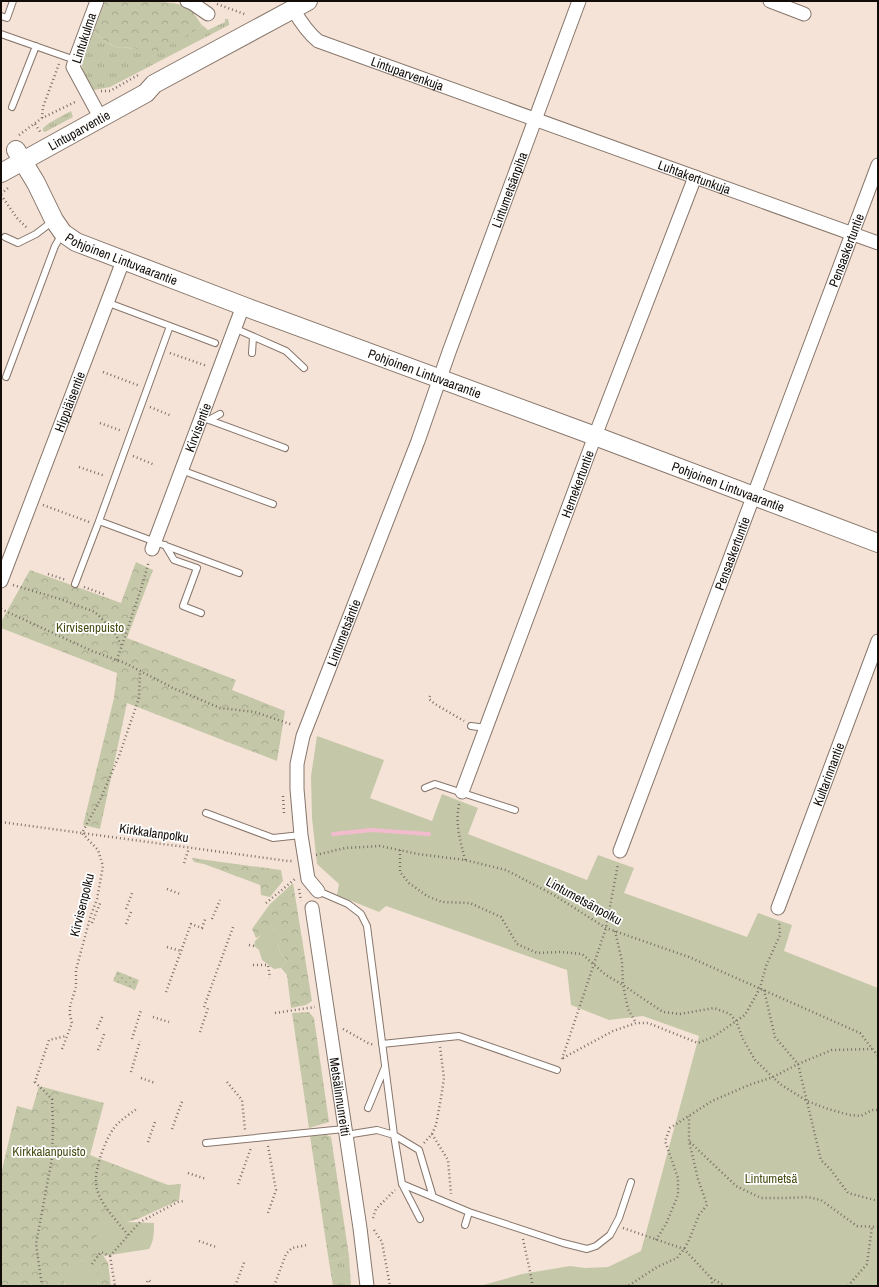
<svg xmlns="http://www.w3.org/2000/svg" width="879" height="1287" font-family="'Archivo Narrow',sans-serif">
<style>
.grass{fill:url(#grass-tufts)}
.forest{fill:url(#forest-crowns)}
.park{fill:#c4c8a8}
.garden{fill:url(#garden-dots)}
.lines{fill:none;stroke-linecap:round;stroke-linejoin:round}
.stream{stroke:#f3bbce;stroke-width:4}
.lane-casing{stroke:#87766b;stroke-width:8}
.street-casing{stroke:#87766b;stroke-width:15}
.secondary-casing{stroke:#87766b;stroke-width:20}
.path{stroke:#7b6f67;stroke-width:2.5;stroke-dasharray:1 3;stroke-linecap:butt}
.lane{stroke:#fff;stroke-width:6}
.street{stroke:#fff;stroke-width:13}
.secondary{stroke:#fff;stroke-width:18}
.labels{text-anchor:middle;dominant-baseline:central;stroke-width:3.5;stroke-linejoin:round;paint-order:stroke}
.street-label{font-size:13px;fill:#130d09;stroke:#fff}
.park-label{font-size:13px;fill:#494d13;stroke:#fff}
</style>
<defs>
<pattern id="grass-tufts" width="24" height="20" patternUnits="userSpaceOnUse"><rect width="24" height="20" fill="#c4c8a8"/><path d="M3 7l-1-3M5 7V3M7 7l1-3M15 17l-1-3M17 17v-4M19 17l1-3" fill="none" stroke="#a8ab8f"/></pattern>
<pattern id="forest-crowns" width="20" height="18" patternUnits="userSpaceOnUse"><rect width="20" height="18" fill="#c4c8a8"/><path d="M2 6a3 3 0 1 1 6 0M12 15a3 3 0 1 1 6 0" fill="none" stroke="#a8ab8f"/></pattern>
<pattern id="garden-dots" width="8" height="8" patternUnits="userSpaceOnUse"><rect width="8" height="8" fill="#c4c8a8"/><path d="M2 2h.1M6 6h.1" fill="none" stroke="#a8ab8f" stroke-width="1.8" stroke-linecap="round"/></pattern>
</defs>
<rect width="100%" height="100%" fill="#f6e3d7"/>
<path class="grass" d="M225,19H228L229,23V25L110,87L94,90C90,84 85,77 83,71C79,58 89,43 94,31C101,38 108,45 117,47C126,49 134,47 143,50L198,29L202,25L208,30L225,22Z
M71,111L73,117L45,132L43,131V128L49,123Z
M349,1256L351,1286H333L329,1262Z"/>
<path class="forest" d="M105,1C126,1 169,0 186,6C193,10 197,19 202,25L198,29L148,57C137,44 131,50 117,47C107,44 101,38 94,31Z
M136,562L153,570L127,638L236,680L232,690L285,711L277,761L127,703L100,829L83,825L114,698L117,673L1,628V622L30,570L121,603Z
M192,858L281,870L283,881L270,897L261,895L260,885L204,864L194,862Z
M293,883L312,1001L306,1005L291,1008L287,975L281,968L287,961L280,952L278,945L282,941L275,928L256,938L252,929L270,904Z
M309,1012L314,1018L329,1122L309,1128L292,1013Z
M39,1086L104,1103L90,1155L168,1185L181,1184L179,1200L138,1219L127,1222L123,1212L101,1252L108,1263L111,1286H97C100,1272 94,1262 79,1260L64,1283L65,1286H1V1174L17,1106L32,1110Z
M327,1135L331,1137L349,1256L329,1262L310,1136Z"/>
<path class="park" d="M317,736L384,760L370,798L432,821L442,794L478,808L468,834L587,880L598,855L634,868L624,893L747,937L758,913L792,925L784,951L878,988V1286H480L522,1274L570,1266L585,1268L608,1267L641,1251L699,1036L643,1016L609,1020L571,1005L567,970L386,906L379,912L337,895L339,884L317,864L312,818L311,776Z
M275,928L283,933L282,941L278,945L280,952L287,961L281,968L274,969L262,960L259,950L254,946L255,941L262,934Z
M123,1212L127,1222L154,1223C154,1233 154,1241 149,1249L104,1256L98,1246L96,1240L97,1234L110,1217Z
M79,1260C95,1262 101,1271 97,1286H65C61,1273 67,1264 79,1260Z"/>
<path class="garden" d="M117,971L139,980L135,990L113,981Z"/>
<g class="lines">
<path class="stream" d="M333,834L372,830L429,834"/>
<defs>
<path id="lane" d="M1,16L7,18L13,1
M1,34L75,60
M12,107L36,46
M5,237L18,243L36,234L53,221
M106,302L215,343
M170,326L99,521L239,573
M234,328L286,351L304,368
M252,353L253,337
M6,377L55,246L62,234
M201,417L285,448
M209,420L220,414
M181,470L273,504
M165,545L174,560L197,568L183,606L201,613
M75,584L99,521
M471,726L486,728
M425,788L435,784L515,810
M206,813L273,838L301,835
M318,891L348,904L361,914L367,926L394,1135L419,1150L433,1197
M382,1044L459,1036L557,1070
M368,1108L385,1067
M346,1135L377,1130L394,1135L402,1184L420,1219
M206,1143L344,1129
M402,1184L469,1212L563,1243L587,1249L596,1246L610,1235L619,1218L631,1182
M465,1225L469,1212"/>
<g id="street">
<path d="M97,1L75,60L73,67L100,117"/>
<path d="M187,1L192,3L208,14"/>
<path d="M770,1L804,14"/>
<path id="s1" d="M293,9C300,21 307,32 318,41L878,243"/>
<path id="s2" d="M152,549L243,306"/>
<path id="s3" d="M1,581L123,261"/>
<path id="s4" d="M462,792L595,436L695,177"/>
<path id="s5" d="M620,851L878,165"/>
<path id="s6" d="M318,891L308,879L301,835L297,789V764L303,736L418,441L449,352L579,1"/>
<path id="s7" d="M312,908L360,1228L367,1286"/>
<path id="s8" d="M778,908L878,641"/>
</g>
<g id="secondary">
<path id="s9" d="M16,150L36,183L54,220L63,233L76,242L243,306L595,436L878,543"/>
<path id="s10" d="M1,173L146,93L154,84L308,1"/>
</g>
</defs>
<use href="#lane" class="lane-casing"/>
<use href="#street" class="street-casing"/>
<use href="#secondary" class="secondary-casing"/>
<path class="path" d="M217,4L247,15
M101,91H110L140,74
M42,118L43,107L59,64
M35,124L41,133
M19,135L42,118L77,101
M1,194L8,188
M1,195L17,218L27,228
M170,353L207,366
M103,372L140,386
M150,407L172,416
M100,423L122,431
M133,456L155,465
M79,467L105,476
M43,505L89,522
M48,574L66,580
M13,585L60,599L95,612L114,631L121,645
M84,587L106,595
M1,609L92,651L125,663L173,688L220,708L255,712L293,725
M117,660L141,589L149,561
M430,696L429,699L435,704L464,721
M283,796L284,813
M459,804C455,825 460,839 465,860
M1,822L288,861H292
M400,850V872L409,883L427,896L442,902L470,903L501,917L517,944L537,953L561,952L582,954L606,975L623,985L663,1012L680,1014L714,1008L730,1014L736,1021L743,1039L755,1060L780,1084L807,1101L828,1109L850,1115L861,1116L872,1110H878
M316,855L345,848L380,846L418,854L465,860L506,870L554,895L606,928L689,957L860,1033L878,1056
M184,863L189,848
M167,889L180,894
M299,889L301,901
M266,903L295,879
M126,909L132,893
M212,919L220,900
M92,923L101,901
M126,924L131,912
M615,931L622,961L623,985L628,1009L636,1023
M249,945L254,946
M167,947L181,951
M253,965H268L270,978
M764,990L775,1037L798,1064L821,1160L831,1170L848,1193L878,1201
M166,992L191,924L202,928L206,917
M204,1007L233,927
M275,1013L315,1007
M153,1017L169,1022
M97,1029L103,1015
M343,1029L368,1043L374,1045
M200,1032L208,1008
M132,1039L141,1010
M62,1049L72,1023L70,1015V1006L76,987V970L90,918L97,899L103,866L98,850L82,833L100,800L119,756L139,698L140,671
M98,1050L105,1032
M563,1058L613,1031L636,1023H648L698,1043L713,1037L745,1015L760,988L766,966L780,935L779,921
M562,1059L606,928L618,864
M131,1072L140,1041
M141,1078L155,1083
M227,1082L242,1100L245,1130
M172,1129L183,1099
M432,1134L448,1160L451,1194
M148,1142L155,1122
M690,1142L736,1186L761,1198H788L807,1197L821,1200L857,1226L878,1227
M424,1143L432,1134L436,1125L441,1098L444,1078L440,1047
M268,1146L276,1190L268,1213
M188,1173L206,1179
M238,1184L251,1148
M373,1218L376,1209L395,1190
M623,1228L684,1249L711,1278L725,1286
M374,1230L382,1242L390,1286
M128,1235C118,1222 101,1205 97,1189C92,1174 105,1140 114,1128C120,1120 130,1114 138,1108
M523,1239L532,1281V1286
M656,1240L666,1224L678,1195V1178L665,1141L670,1128L712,1101L749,1085L773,1077L798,1064L832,1050L872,1049
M199,1241L216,1247
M110,1256L140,1222L178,1202L184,1201
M110,1256L115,1286
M92,1264L101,1252L110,1256
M711,1278L713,1286
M42,1286L36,1244L52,1158L53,1126L52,1099L35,1082L49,1040L66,1036
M146,1286L148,1280L152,1282
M235,1286L245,1260
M274,1286L286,1254L292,1248L307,1245
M609,1286H628L657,1267L677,1258L684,1249L689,1240L699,1215L707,1205L698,1179L689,1141V1116
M848,1286L867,1264L872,1227"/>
<use href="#lane" class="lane"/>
<use href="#street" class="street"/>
<use href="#secondary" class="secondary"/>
</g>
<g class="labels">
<g class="street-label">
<text transform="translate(84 38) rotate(-72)">Lintukulma</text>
<text stroke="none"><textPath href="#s1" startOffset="136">Lintuparvenkuja</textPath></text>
<text stroke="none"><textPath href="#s10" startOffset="89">Lintuparventie</textPath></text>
<text stroke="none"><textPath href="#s1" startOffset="441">Luhtakertunkuja</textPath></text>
<text stroke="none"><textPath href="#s6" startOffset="744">Lintumetsänpiha</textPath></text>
<text stroke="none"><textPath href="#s5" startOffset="642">Pensaskertuntie</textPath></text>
<text stroke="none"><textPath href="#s9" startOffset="160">Pohjoinen Lintuvaarantie</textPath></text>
<text stroke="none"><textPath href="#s9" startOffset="484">Pohjoinen Lintuvaarantie</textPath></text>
<text stroke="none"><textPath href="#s3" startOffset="192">Hippiäisentie</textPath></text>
<text stroke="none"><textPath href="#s2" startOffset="130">Kirvisentie</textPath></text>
<text stroke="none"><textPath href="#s4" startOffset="329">Hernekertuntie</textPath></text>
<text stroke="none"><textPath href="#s9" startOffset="808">Pohjoinen Lintuvaarantie</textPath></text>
<text stroke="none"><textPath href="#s5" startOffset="318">Pensaskertuntie</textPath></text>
<text stroke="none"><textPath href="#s6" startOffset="271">Lintumetsäntie</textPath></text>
<text stroke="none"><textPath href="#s8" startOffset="143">Kultarinnantie</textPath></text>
<text transform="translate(154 833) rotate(8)">Kirkkalanpolku</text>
<text transform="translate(584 901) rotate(29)">Lintumetsänpolku</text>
<text transform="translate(82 905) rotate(-76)">Kirvisenpolku</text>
<text stroke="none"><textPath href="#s7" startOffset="191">Metsälinnunreitti</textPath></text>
</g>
<g class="park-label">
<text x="90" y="627">Kirvisenpuisto</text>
<text x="49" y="1151">Kirkkalanpuisto</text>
<text x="771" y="1178">Lintumetsä</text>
</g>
</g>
<rect width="879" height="1287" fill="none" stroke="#130d09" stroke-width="4"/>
</svg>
